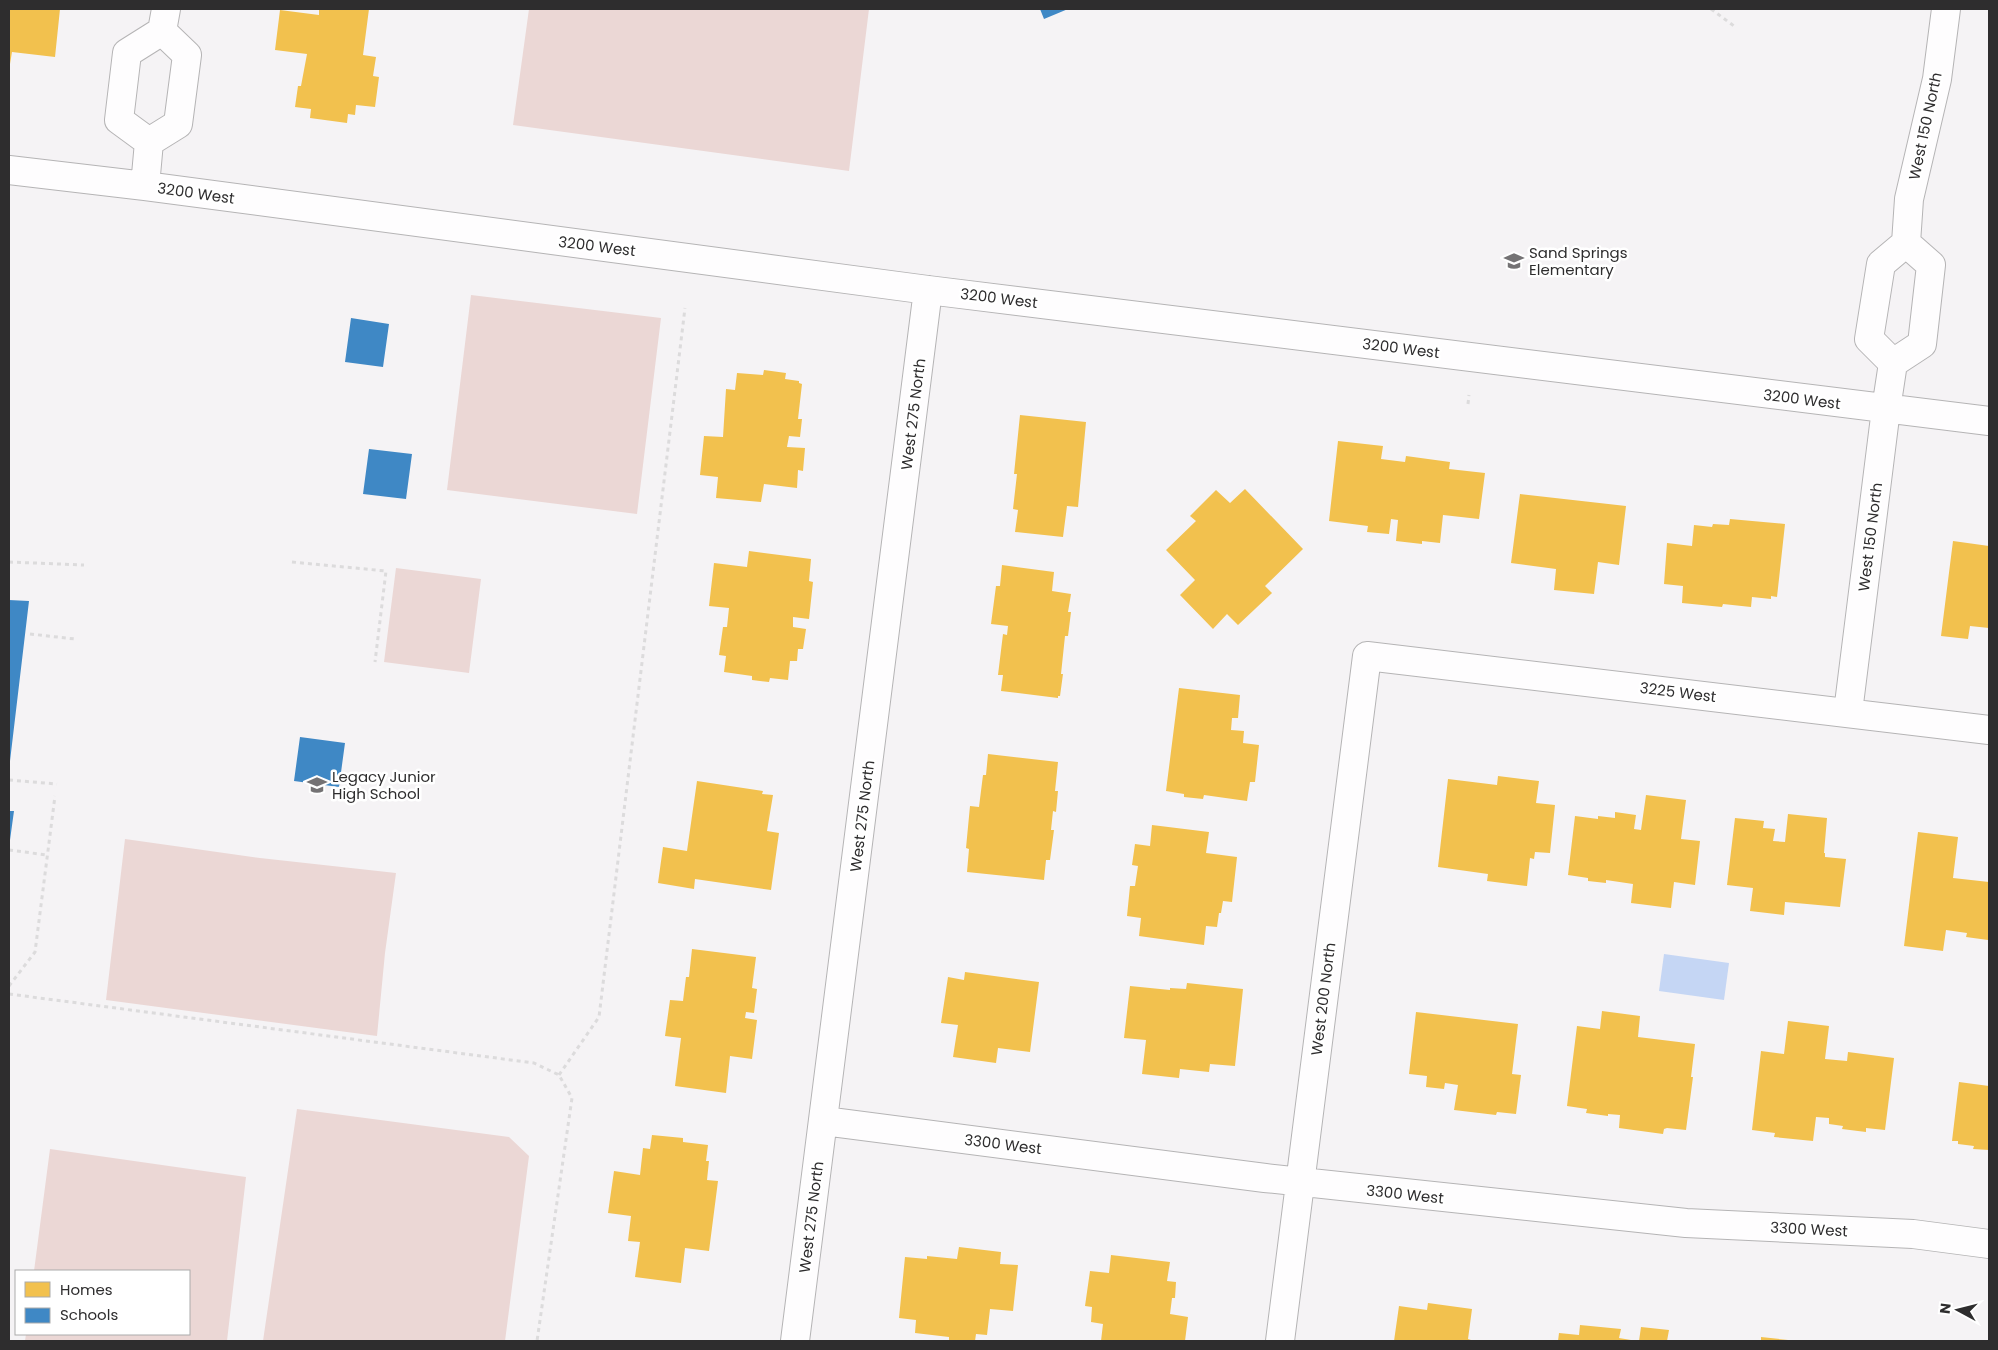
<svg xmlns="http://www.w3.org/2000/svg" width="1998" height="1350" font-family="Poppins,sans-serif">
<style>
.green{fill:#ebd7d5}
.water{fill:#c5d6f4}
.homes{fill:#f2c14e}
.schools{fill:#3f88c5}
.lines{fill:none;stroke-linecap:round;stroke-linejoin:round}
.minor-casing{stroke:#b5b4b5;stroke-width:30}
.path{stroke:#dcdbdc;stroke-width:3;stroke-dasharray:4 4;stroke-linecap:butt}
.minor{stroke:#fefdfe;stroke-width:28}
.labels{text-anchor:middle;dominant-baseline:central;stroke-width:5;stroke-linejoin:round;paint-order:stroke}
.street-label{font-size:15px;fill:#2e2d2e;stroke:#fff}
.poi-label{font-size:15px;fill:#2e2d2e;stroke:#fff;text-anchor:start}
</style>
<rect width="100%" height="100%" fill="#f5f3f5"/>
<path class="green" d="M529,9H869L849,171L513,125Z
M471,295L661,318L637,514L447,490Z
M396,568L481,579L469,673L384,662Z
M125,839L260,858L396,873L385,953L377,1036L106,1000Z
M297,1109L509,1137L529,1156L505,1341H263Z
M50,1149L246,1177L227,1341H25L26,1334H189V1271H34Z"/>
<path class="water" d="M1664,954L1729,963L1724,1000L1659,991Z"/>
<path class="homes" d="M9,9H60L55,57L12,52L9,70Z
M319,9H369L363,55L376,57L373,76L379,77L375,107L356,105L355,115L348,114L347,123L310,118L311,109L295,107L298,86H301L307,54L275,50L280,10L319,15Z
M764,370L786,373L785,379L799,381V383L802,384L798,419H802L800,437L789,436L787,447L805,448L803,471L798,470L797,488L764,484L761,502L716,498L718,477L700,475L704,436L723,437L726,389L735,390L737,373L763,375Z
M1020,415L1086,422L1078,507L1067,506L1063,537L1015,532L1018,510L1013,509L1017,474H1014Z
M1338,441L1383,446L1381,459L1405,462L1406,456L1450,462L1449,469L1485,473L1479,519L1443,515L1440,543L1422,541V544L1396,541L1398,520L1391,519L1389,534L1367,532L1368,526L1329,521Z
M1245,489L1303,549L1265,586L1272,593L1238,625L1227,614L1213,629L1180,595L1195,580L1166,550L1196,521L1190,516L1216,490L1230,503Z
M1520,494L1626,506L1619,565L1598,562L1594,594L1554,590L1556,569L1511,563Z
M1730,519L1785,524L1777,597L1771,596V599L1752,597L1751,607L1723,604L1722,607L1682,603L1683,586L1664,584L1667,543L1692,546L1694,525L1712,527L1713,524L1729,525Z
M1953,541L1989,546V628L1970,626L1968,639L1941,636Z
M749,551L811,559L809,581L813,582L809,619L793,617V627L806,629L803,649H798L797,661H790L788,680L770,678L769,682L752,680V676L724,672L726,656L719,655L723,627H727L729,608L709,606L714,563L747,567Z
M1002,565L1054,572L1052,591L1071,594L1068,612H1071L1068,636H1065L1061,674H1063L1060,696H1058V698L1001,691L1003,675H998L1003,634L1007,635L1008,626L991,624L996,586H1000Z
M1179,688L1240,695L1238,718H1232L1231,730L1244,731L1243,743L1259,745L1255,782H1250L1247,801L1204,795L1203,799L1184,797V794L1166,791Z
M988,754L1058,762L1055,791H1058L1056,812L1053,811L1051,830H1054L1050,860H1046L1044,880L967,872L969,849L966,848L970,806L979,807L983,775H986Z
M1498,776L1539,781L1536,803L1555,805L1550,853L1535,852L1534,859L1530,858L1527,886L1487,881L1488,874L1438,867L1448,779L1497,785Z
M697,781L763,791L762,794L773,795L767,831L779,833L771,890L695,879L694,889L658,883L663,847L687,851Z
M1646,795L1686,800L1681,839L1700,841L1695,885L1674,882L1671,908L1631,903L1633,884L1606,880V883L1588,881V878L1568,875L1575,816L1598,819V816L1615,818V812L1636,815L1634,829L1641,830Z
M1788,814L1827,818L1824,853H1825V857L1846,859L1840,907L1785,902L1784,915L1750,911L1753,888L1727,885L1735,818L1764,821L1763,828L1775,829L1773,841L1785,842Z
M1152,825L1209,832L1206,853L1237,857L1232,902L1223,901L1221,913H1219L1217,927L1206,926L1204,945L1139,936L1141,918L1127,916L1130,886H1135L1138,866L1132,865L1135,844L1150,846Z
M1918,832L1958,837L1953,878L1989,882L1988,940L1966,937L1967,933L1946,930L1943,951L1904,946Z
M692,949L756,957L752,988L757,989L754,1013L746,1012L745,1018L757,1020L752,1059L730,1056L726,1093L675,1086L681,1038L665,1036L670,1000L683,1001L686,977H689Z
M965,972L1039,982L1030,1052L998,1048L996,1063L953,1057L958,1025L941,1023L948,977L964,980Z
M1187,983L1243,989L1235,1066L1210,1064L1209,1072L1180,1069L1179,1078L1142,1074L1146,1040L1124,1038L1130,986L1170,990V988L1186,989Z
M1602,1011L1640,1016L1638,1037L1695,1044L1691,1077H1693L1686,1130L1667,1128L1664,1129L1663,1134L1619,1128L1620,1115L1608,1114V1116L1586,1113L1587,1109L1567,1106L1577,1026L1600,1029Z
M1416,1012L1518,1024L1512,1074L1521,1075L1516,1114L1497,1112L1496,1115L1454,1110L1458,1085L1445,1083L1444,1089L1426,1087L1427,1076L1409,1074Z
M1788,1021L1829,1026L1825,1059L1847,1061L1848,1052L1894,1058L1885,1130L1866,1128V1132L1842,1129L1843,1126L1829,1124V1118L1816,1117L1813,1141L1774,1137L1775,1133L1752,1130L1761,1051L1784,1054Z
M1959,1082L1989,1086V1150L1973,1149L1974,1146L1958,1144V1141H1952Z
M652,1135L683,1138V1142L708,1145L706,1161H709L707,1180L718,1181L709,1251L685,1248L681,1283L635,1277L640,1242L628,1241L631,1216L608,1213L614,1171L640,1175L643,1148L650,1149Z
M959,1247L1001,1252L1000,1264L1018,1265L1013,1311L990,1309L987,1335L976,1334L975,1341H949V1337L915,1333L916,1320L899,1318L905,1257L927,1259V1256L957,1259Z
M1111,1255L1170,1262L1167,1281L1176,1282L1175,1298H1172L1170,1314L1188,1317L1185,1341H1101L1103,1324L1091,1322L1092,1307L1085,1306L1090,1271L1109,1273Z
M1428,1303L1472,1309L1468,1339L1474,1341H1394L1399,1306L1427,1310Z
M1580,1325L1621,1329L1619,1338L1637,1341H1558L1559,1333L1579,1335Z
M1641,1327L1669,1330L1667,1341H1639Z
M1761,1337L1788,1340V1341H1761Z"/>
<path class="schools" d="M1040,9H1068L1044,19Z
M351,318L389,324L383,367L345,362Z
M369,449L412,454L406,499L363,494Z
M9,600L29,601L10,761L9,760Z
M300,737L345,743L339,787L294,781Z
M9,811H14L10,840H9Z"/>
<g class="lines">
<defs>
<path id="minor" d="M149,142L119,120L127,53L162,31L166,9
M149,142L178,124L187,55L162,31
M9,170L145,186L928,290L1989,421
M145,186L149,142
M1893,363L1869,339L1881,264L1906,243L1909,199L1937,79L1946,9
M1848,712L1886,409L1893,363L1922,344L1931,265L1906,243
M824,1121L1265,1178L1686,1223L1913,1234L1989,1244
M795,1341L928,290
M1280,1341L1367,656L1989,730"/>
</defs>
<use href="#minor" class="minor-casing"/>
<path class="path" d="M1711,9L1734,26
M1468,404L1469,395
M9,562L84,565
M292,562L386,571L375,662
M30,634L75,639
M9,780L57,784
M9,850L47,855
M9,986L35,952L55,796
M9,994L534,1063L559,1075L572,1098L537,1341
M559,1075L599,1017L685,308"/>
<use href="#minor" class="minor"/>
</g>
<defs>
<symbol id="school-bare" viewBox="-9 -9 18 18"><path d="M0-5L7-2L0 1L-7-2ZM-4 1L0 2.5L4 1V4Q0 6-4 4Z" fill="#747274" stroke="#fff" stroke-width="2.5" paint-order="stroke"/></symbol>
</defs>
<g fill-rule="evenodd">
<use href="#school-bare" x="1500" y="247" width="28" height="28"/>
<use href="#school-bare" x="303" y="771" width="28" height="28"/>
</g>
<g class="labels">
<g class="street-label">
<text transform="translate(1925 126) rotate(-78)">West 150 North</text>
<text transform="translate(196 193) rotate(8)">3200 West</text>
<text transform="translate(597 246) rotate(7)">3200 West</text>
<text transform="translate(999 298) rotate(7)">3200 West</text>
<text transform="translate(1401 348) rotate(7)">3200 West</text>
<text transform="translate(1802 399) rotate(7)">3200 West</text>
<text transform="translate(913 414) rotate(-83)">West 275 North</text>
<text transform="translate(1870 537) rotate(-83)">West 150 North</text>
<text transform="translate(1678 692) rotate(7)">3225 West</text>
<text transform="translate(862 816) rotate(-83)">West 275 North</text>
<text transform="translate(1323 999) rotate(-83)">West 200 North</text>
<text transform="translate(1003 1144) rotate(7)">3300 West</text>
<text transform="translate(1405 1194) rotate(6)">3300 West</text>
<text transform="translate(811 1217) rotate(-83)">West 275 North</text>
<text transform="translate(1809 1229) rotate(3)">3300 West</text>
</g>
<g class="poi-label">
<text x="1529" y="252">Sand Springs<tspan x="1529" dy="17">Elementary</tspan></text>
<text x="332" y="776">Legacy Junior<tspan x="332" dy="17">High School</tspan></text>
</g>
</g>
<rect width="1998" height="1350" fill="none" stroke="#2e2d2e" stroke-width="20"/>
<rect x="15" y="1270" width="175" height="65" fill="#ffffff" stroke="#ababab"/>
<rect x="25" y="1282" width="25" height="15" fill="#f2c14e" stroke="#ababab"/>
<text x="60" y="1295" font-size="15" fill="#2e2d2e">Homes</text>
<rect x="25" y="1308" width="25" height="15" fill="#3f88c5" stroke="#ababab"/>
<text x="60" y="1320" font-size="15" fill="#2e2d2e">Schools</text>
<g transform="translate(1958 1310) rotate(277)" stroke="#ffffff" stroke-width="4" paint-order="stroke">
<path d="M0-4L9 19L0 12L-9 19Z" fill="#2e2d2e"/>
<text y="-8" font-size="14" font-weight="bold" text-anchor="middle" fill="#2e2d2e">N</text>
</g>
</svg>
